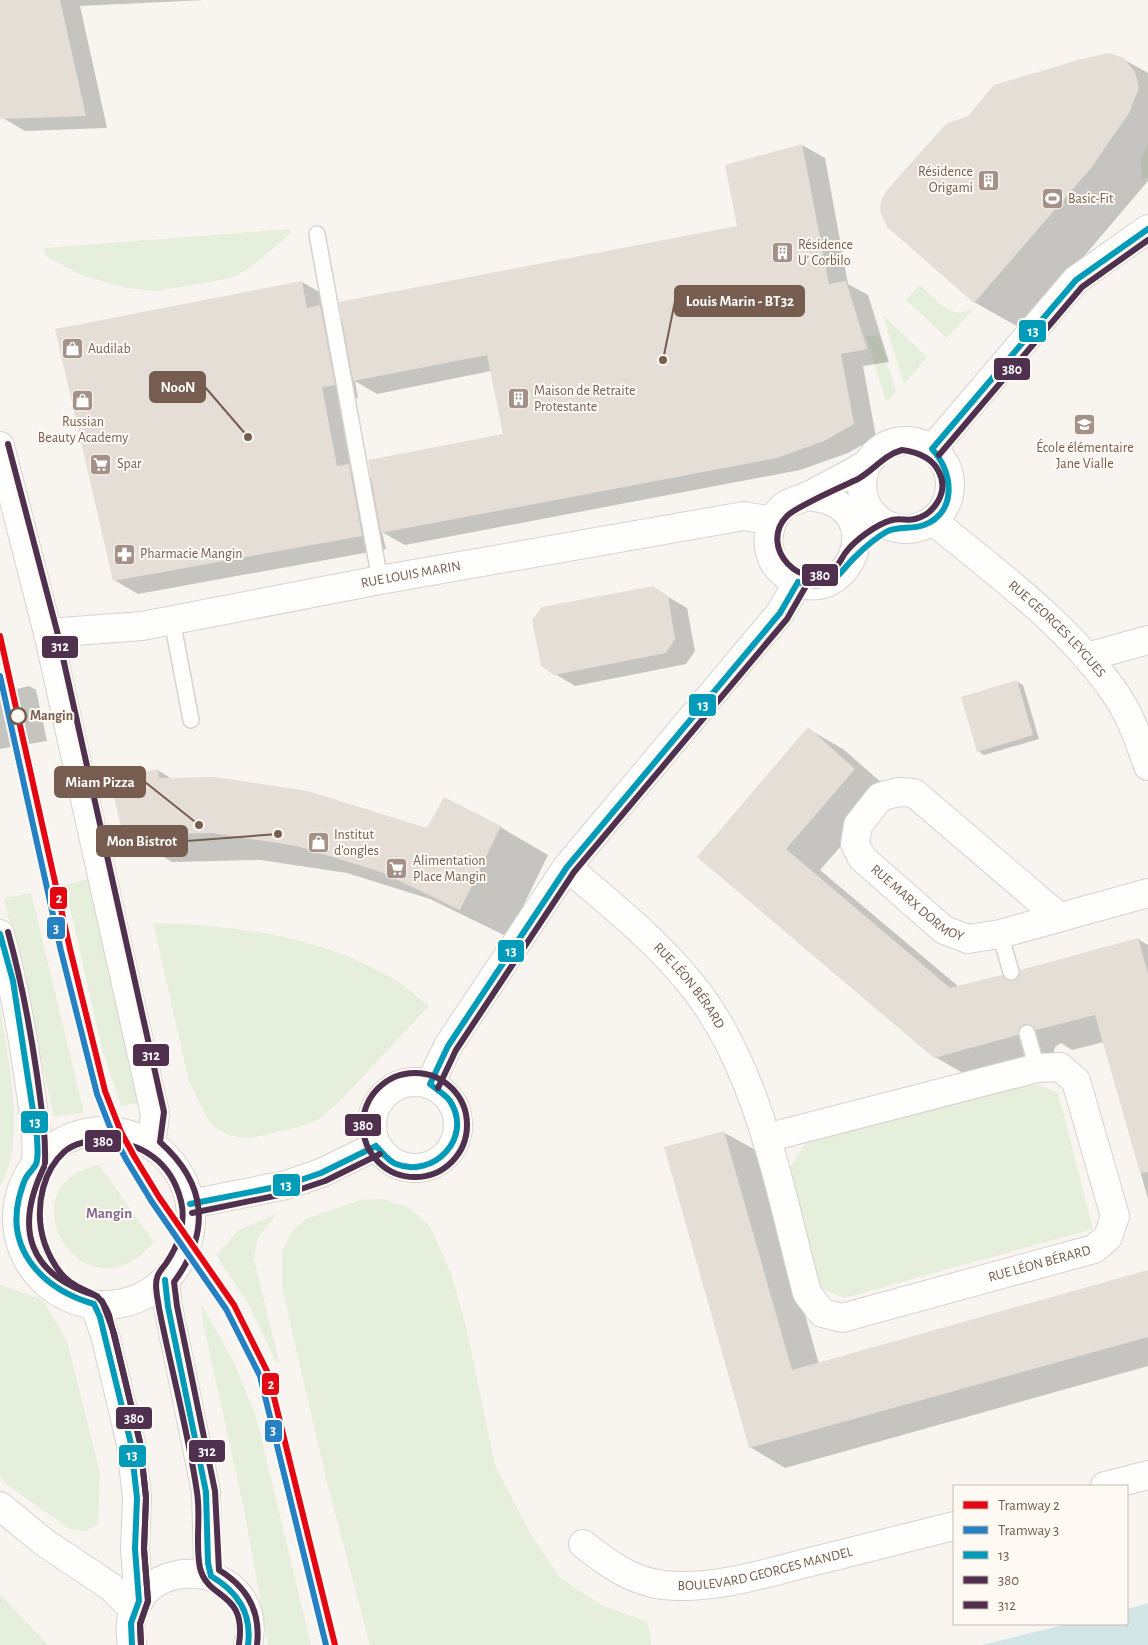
<svg xmlns="http://www.w3.org/2000/svg" width="1148" height="1645" font-family="'Alegreya Sans',sans-serif">
<style>
.green{fill:#e6eedc}
.water{fill:#d2e6e8}
.shadow{fill:#0003;fill-rule:evenodd}
.building{fill:#e5ded7}
.lines{fill:none;stroke-linecap:round;stroke-linejoin:round}
.service-casing{stroke:#d8d2ce;stroke-width:18}
.minor-casing{stroke:#d8d2ce;stroke-width:30}
.tertiary-casing{stroke:#d8d2ce;stroke-width:30}
.secondary-casing{stroke:#d8d2cd;stroke-width:30}
.service{stroke:#fefefd;stroke-width:15}
.minor{stroke:#fefefd;stroke-width:28}
.tertiary{stroke:#fefefd;stroke-width:28}
.secondary{stroke:#fefefd;stroke-width:28}
.bus-1-casing{stroke:#fefaf3;stroke-width:10}
.bus-2-casing{stroke:#fefaf3;stroke-width:10}
.bus-3-casing{stroke:#fefaf3;stroke-width:10}
.bus-1{stroke:#009bb9;stroke-width:6}
.bus-2{stroke:#4f304e;stroke-width:6}
.bus-3{stroke:#4f304e;stroke-width:6}
.tram-1-casing{stroke:#fefaf3;stroke-width:10}
.tram-2-casing{stroke:#fefaf3;stroke-width:10}
.tram-1{stroke:#e30613;stroke-width:6}
.tram-2{stroke:#2581c4;stroke-width:6}
.stop-dot{fill:#fefaf3;stroke:#765d50;stroke-width:2.5}
.labels{text-anchor:middle;dominant-baseline:central;stroke-width:4;stroke-linejoin:round;paint-order:stroke}
.poi-label{font-size:14px;fill:#765d50;stroke:#fefaf3;text-anchor:start}
.street-label{font-size:14px;fill:#765d50;stroke:#fefaf3}
.stop-label{font-size:14px;font-weight:bold;fill:#765d50;stroke:#fefaf3;text-anchor:start}
.neighbourhood-label{font-size:15px;font-weight:bold;fill:#836891;stroke:#fefaf3}
.leader{fill:none;stroke:#765d50;stroke-width:2}
.callout-dot{fill:#765d50;stroke:#fefaf3;stroke-width:2}
.callout{fill:#765d50;stroke:#765d50;stroke-width:2}
.callout-label{font-size:15px;text-anchor:middle;font-weight:bold;fill:#fff}
.line-badge{stroke:#fefaf3;stroke-width:2}
.badge-label{font-size:14px;text-anchor:middle;font-weight:bold;fill:#fff}
</style>
<rect width="100%" height="100%" fill="#f8f5f0"/>
<path class="green" d="M1148,142V178L1142,179L1141,160Z
M290,229V234L250,268L231,278L157,291L127,288L81,275L46,256L44,248Z
M920,285C938,300 952,324 976,306L947,338L906,300Z
M883,315L927,357L904,384Z
M866,336H879L896,392L886,402Z
M93,878L142,1102L121,1106L102,1049L65,885Z
M31,893L84,1113L54,1116L4,898Z
M153,923C234,925 317,936 389,976C403,984 416,996 429,1006L341,1100L319,1119L302,1126L256,1137L243,1138L229,1135L217,1129L208,1120L189,1081Z
M0,1006C7,1058 28,1139 0,1186Z
M1033,1082L1058,1093L1093,1229L844,1298L816,1285L786,1173L807,1141Z
M99,1165L154,1242C83,1326 1,1184 99,1165Z
M383,1199L410,1208L431,1228L451,1274L466,1326L495,1465L530,1533L560,1578L603,1606L648,1622L651,1645H370L326,1479L282,1287V1251L292,1231L306,1219L360,1200Z
M277,1214L258,1237L254,1259L279,1362L277,1364L249,1305L216,1255L240,1229Z
M0,1285L43,1300L67,1341L100,1473L98,1524L86,1531L70,1529L7,1485L0,1477Z
M201,1304L233,1360L256,1416L311,1645H268L244,1509L203,1323Z
M0,1594L48,1645H0Z"/>
<path class="water" d="M1148,1603V1645H982L1067,1624H1127V1609Z"/>
<path class="shadow" d="M0,0H204L80,6L107,128L25,131L3,118L0,106Z
M1123,59L1148,73V181L1022,329L974,302Z
M802,145L825,158L848,284L868,295L889,362L863,366L876,437L848,453L800,470L405,545L382,532L386,549L138,594L114,580L302,282L326,296L329,311L343,320L738,227L726,166ZM491,371L504,435L372,478L358,470L345,400L358,398L355,381L377,394Z
M653,588L687,608L695,651L686,664L575,686L555,674Z
M1016,681L1023,685L1039,739L984,755L978,751Z
M29,686L36,690L47,741L0,749V693Z
M808,729L843,749L890,790L820,870L959,987L1002,976L1013,982L1138,939L1148,945V1199L1104,1042L1072,1050L1061,1043L1055,1047L1053,1055L970,1077L935,1057L699,857Z
M158,770L172,779L428,829L500,827L548,855L508,937L430,899L347,873L261,860L172,862L124,834Z
M723,1132L759,1152L819,1364L1148,1272V1366L785,1468L750,1447Z"/>
<path class="building" d="M0,0H60L86,116L0,119Z
M1109,53L1124,58L1135,72L1139,88L1129,113L1091,168L974,303L887,227L880,211L881,200L886,191L946,124L968,116L994,85L1078,60Z
M802,144L829,284L846,281L867,349L841,354L854,424L824,441L777,458L381,533L368,460L503,434L487,355L353,381L339,302L737,226L725,165Z
M302,281L307,308L320,305L335,385L322,387L337,466L349,464L362,536L113,581L55,329Z
M653,586L668,596L675,639L666,653L554,675L541,666L532,620L542,607Z
M1017,680L1033,735L977,752L961,697Z
M808,727L855,769L786,849L950,988L1002,975L1005,979L1013,981L1018,978L1020,970L1138,938L1148,974V1172L1140,1173L1095,1015L1036,1030L1033,1026L1025,1024L1020,1027L1018,1035L934,1058L697,857Z
M158,769L159,778L215,777L308,791L427,828L444,797L501,826L460,910L381,872L297,846L212,833L123,835L110,780Z
M724,1131L792,1370L1148,1270V1337L749,1448L664,1147Z"/>
<g class="lines">
<defs>
<path id="service" d="M317,234L380,580
M172,620L191,720
M1000,934L1011,972
M1027,1033L1037,1068"/>
<g id="minor">
<path id="s1" d="M932,520C996,573 1064,621 1113,690C1129,712 1139,740 1148,766"/>
<path id="s2" d="M48,633L142,626L380,580L744,516L772,521"/>
<path d="M1087,657L1148,640"/>
<path id="s3" d="M567,867C608,902 651,936 686,978C757,1059 780,1191 807,1293L822,1313L842,1318L1094,1249L1108,1237L1115,1216L1076,1081L1060,1067L1037,1068L766,1138"/>
<path id="s4" d="M1059,917L914,793L898,792L880,797L858,825L855,844L862,858L944,930L968,939L1000,934L1148,893"/>
<path d="M1105,1486L1148,1475"/>
<path id="s5" d="M583,1544C607,1563 631,1581 663,1585C711,1590 760,1575 806,1563C856,1551 905,1538 954,1526"/>
</g>
<path id="tertiary" d="M862 485a44 44 0 1 1 88 0a44 44 0 1 1-88 0Z
M932,449L1076,280L1148,229
M807,496C903,503 839,630 779,569C763,552 766,522 783,507C791,500 800,500 810,495C829,485 848,475 867,464
M372 1125a43 43 0 1 1 86 0a43 43 0 1 1-86 0Z
M430,1084L448,1046L567,867L780,613L798,582
M190,1204L286,1185L321,1173L376,1146"/>
<path id="secondary" d="M0,446L48,633L155,1114L151,1145
M0,934C13,982 22,1030 29,1080C33,1108 38,1135 36,1163
M17 1218a87 87 0 1 1 174 0a87 87 0 1 1-174 0Z
M165,1280L168,1307L206,1492L208,1563L211,1576
M94,1304L105,1335L131,1444L137,1498L135,1549L139,1601
M0,1506L45,1543L111,1587L134,1610
M132,1645C115,1549 267,1551 248,1645"/>
</defs>
<use href="#service" class="service-casing"/>
<use href="#minor" class="minor-casing"/>
<use href="#tertiary" class="tertiary-casing"/>
<use href="#secondary" class="secondary-casing"/>
<use href="#service" class="service"/>
<use href="#minor" class="minor"/>
<use href="#tertiary" class="tertiary"/>
<use href="#secondary" class="secondary"/>
<defs>
<path id="bus-1" d="M932,449L1076,280L1148,229
M798,582C805,584 813,586 821,585C837,582 845,566 856,556C865,547 876,538 886,532C898,525 911,530 924,525C958,512 953,471 932,449
M0,934L13,981L37,1137C37,1145 39,1156 36,1164C34,1168 30,1172 27,1176C23,1182 21,1191 19,1198C6,1252 45,1290 94,1304L100,1317L131,1444L137,1498L135,1549L139,1601L131,1623L132,1645
M430,1084L448,1046L567,867L780,613L798,582
M376,1146C382,1152 388,1161 396,1164C433,1179 474,1138 450,1101C446,1095 436,1089 430,1084
M190,1204L286,1185L321,1173L376,1146
M165,1280L168,1307L206,1492L208,1563L211,1576
M211,1576C238,1592 252,1613 248,1645"/>
<path id="bus-2" d="M902,450C917,452 932,457 939,472C949,491 935,514 915,519C908,521 900,518 892,520C877,524 855,540 846,552C842,557 840,563 835,568C803,595 757,547 787,516C797,506 843,486 858,479C874,470 884,455 902,450Z
M939,455L1082,287L1148,240
M363 1125a52 52 0 1 1 104 0a52 52 0 1 1-104 0Z
M438,1088L456,1050L574,872L787,619L806,586
M192,1213L289,1193L325,1181L380,1154
M141,1645L140,1624L148,1601L144,1549L146,1497L140,1442L109,1315C98,1288 89,1296 70,1282C55,1271 44,1247 41,1229C37,1203 43,1171 64,1152C74,1143 90,1140 103,1141C141,1142 171,1161 181,1201C186,1222 179,1244 167,1262C164,1267 158,1272 157,1278C154,1286 158,1299 159,1308C171,1369 188,1430 197,1492C201,1517 195,1544 200,1568C208,1601 247,1590 239,1644"/>
<path id="bus-3" d="M8,444L57,631L164,1112L160,1142C207,1184 211,1232 174,1282L177,1306L215,1491L219,1570C247,1587 261,1612 257,1645
M8,932C21,979 30,1027 37,1075C41,1105 46,1134 45,1163
M44,1167C14,1229 28,1275 97,1296
M102,1301L114,1333L140,1443L146,1498L144,1549L148,1601L140,1624L141,1645"/>
</defs>
<use href="#bus-1" class="bus-1-casing"/>
<use href="#bus-2" class="bus-2-casing"/>
<use href="#bus-3" class="bus-3-casing"/>
<use href="#bus-1" class="bus-1"/>
<use href="#bus-2" class="bus-2"/>
<use href="#bus-3" class="bus-3"/>
<defs>
<path id="tram-1" d="M0,636L70,949L105,1091L121,1132L134,1156L159,1197L234,1305L268,1373L335,1645"/>
<path id="tram-2" d="M0,676L61,951L97,1094L113,1135L127,1161L152,1202L226,1309L260,1376L326,1645"/>
</defs>
<use href="#tram-1" class="tram-1-casing"/>
<use href="#tram-2" class="tram-2-casing"/>
<use href="#tram-1" class="tram-1"/>
<use href="#tram-2" class="tram-2"/>
</g>
<defs>
<symbol id="building-square" viewBox="-11 -11 22 22"><rect x="-9" y="-9" width="18" height="18" rx="4" fill="#a49288" stroke="#fefaf3"/><path d="M-4-6H4V6H1V3H-1V6H-4ZM-2.5-4.3h1.7v1.8h-1.7ZM.8-4.3h1.7v1.8H.8ZM-2.5-1h1.7V.8h-1.7ZM.8-1h1.7V.8H.8Z" fill="#fff"/></symbol>
<symbol id="stadium-square" viewBox="-11 -11 22 22"><rect x="-9" y="-9" width="18" height="18" rx="4" fill="#a49288" stroke="#fefaf3"/><path d="M0-5a6.5 5 0 1 0 0 10a6.5 5 0 1 0 0-10ZM-3.5-1.8h7v3.6h-7Z" fill="#fff"/></symbol>
<symbol id="shop-square" viewBox="-11 -11 22 22"><rect x="-9" y="-9" width="18" height="18" rx="4" fill="#a49288" stroke="#fefaf3"/><path d="M-5-2.5h2.3a2.7 3.5 0 0 1 5.4 0H5L5.5 6h-11ZM-1.5-2.5h3a1.5 2.3 0 0 0-3 0Z" fill="#fff"/></symbol>
<symbol id="school-square" viewBox="-11 -11 22 22"><rect x="-9" y="-9" width="18" height="18" rx="4" fill="#a49288" stroke="#fefaf3"/><path d="M0-5L7-2L0 1L-7-2ZM-4 1L0 2.5L4 1V4Q0 6-4 4Z" fill="#fff"/></symbol>
<symbol id="supermarket-square" viewBox="-11 -11 22 22"><rect x="-9" y="-9" width="18" height="18" rx="4" fill="#a49288" stroke="#fefaf3"/><path d="M-6-5.5h2.5l.6 2H6L4.5 2H-2.5L-4.4-4H-6ZM-1.5 3.2a1.3 1.3 0 1 0 .1 0ZM3 3.2a1.3 1.3 0 1 0 .1 0Z" fill="#fff"/></symbol>
<symbol id="pharmacy-square" viewBox="-11 -11 22 22"><rect x="-9" y="-9" width="18" height="18" rx="4" fill="#a49288" stroke="#fefaf3"/><path d="M-2-6h4v4h4v4h-4v4h-4v-4h-4v-4h4Z" fill="#fff"/></symbol>
</defs>
<g fill-rule="evenodd">
<use href="#building-square" x="976" y="168" width="25" height="25"/>
<use href="#stadium-square" x="1040" y="186" width="25" height="25"/>
<use href="#building-square" x="770" y="240" width="25" height="25"/>
<use href="#shop-square" x="60" y="336" width="25" height="25"/>
<use href="#building-square" x="506" y="386" width="25" height="25"/>
<use href="#shop-square" x="70" y="388" width="25" height="25"/>
<use href="#school-square" x="1072" y="412" width="25" height="25"/>
<use href="#supermarket-square" x="88" y="452" width="25" height="25"/>
<use href="#pharmacy-square" x="112" y="542" width="25" height="25"/>
<use href="#shop-square" x="306" y="830" width="25" height="25"/>
<use href="#supermarket-square" x="384" y="856" width="25" height="25"/>
</g>
<circle class="stop-dot" cx="18" cy="716" r="8"/>
<g class="labels">
<g class="poi-label">
<text x="973" y="172" text-anchor="end">Résidence<tspan x="973" dy="16">Origami</tspan></text>
<text x="1068" y="199">Basic-Fit</text>
<text x="798" y="245">Résidence<tspan x="798" dy="16">U' Corbilo</tspan></text>
<text x="88" y="349">Audilab</text>
<text x="534" y="391">Maison de Retraite<tspan x="534" dy="16">Protestante</tspan></text>
<text x="83" y="422" text-anchor="middle">Russian<tspan x="83" dy="16">Beauty Academy</tspan></text>
<text x="1085" y="448" text-anchor="middle">École élémentaire<tspan x="1085" dy="16">Jane Vialle</tspan></text>
<text x="117" y="464">Spar</text>
<text x="140" y="554">Pharmacie Mangin</text>
<text x="334" y="835">Institut<tspan x="334" dy="16">d'ongles</tspan></text>
<text x="413" y="861">Alimentation<tspan x="413" dy="16">Place Mangin</tspan></text>
</g>
<g class="street-label">
<text stroke="none"><textPath href="#s2" startOffset="368">RUE LOUIS MARIN</textPath></text>
<text stroke="none"><textPath href="#s1" startOffset="166">RUE GEORGES LEYGUES</textPath></text>
<text stroke="none"><textPath href="#s4" startOffset="368">RUE MARX DORMOY</textPath></text>
<text stroke="none"><textPath href="#s3" startOffset="171">RUE LÉON BÉRARD</textPath></text>
<text stroke="none"><textPath href="#s3" startOffset="754">RUE LÉON BÉRARD</textPath></text>
<text stroke="none"><textPath href="#s5" startOffset="195">BOULEVARD GEORGES MANDEL</textPath></text>
</g>
<g class="stop-label">
<text x="30" y="716">Mangin</text>
</g>
<g class="neighbourhood-label">
<text x="109" y="1213">Mangin</text>
</g>
</g>
<path class="leader" d="M663 360L675 301M248 437L205 387M199 825L145 782M278 834L187 841"/>
<g class="callout-dot">
<circle cx="663" cy="360" r="5"/>
<circle cx="248" cy="437" r="5"/>
<circle cx="199" cy="825" r="5"/>
<circle cx="278" cy="834" r="5"/>
</g>
<g class="callout">
<rect x="675" y="286" width="129" height="30" rx="5"/>
<rect x="150" y="372" width="55" height="30" rx="5"/>
<rect x="55" y="767" width="90" height="30" rx="5"/>
<rect x="97" y="826" width="90" height="30" rx="5"/>
</g>
<g class="callout-label">
<text x="740" y="306">Louis Marin - BT32</text>
<text x="178" y="392">NooN</text>
<text x="100" y="787">Miam Pizza</text>
<text x="142" y="846">Mon Bistrot</text>
</g>
<g class="line-badge">
<rect x="1018" y="319" width="29" height="24" rx="5" fill="#009bb9"/>
<rect x="993" y="357" width="38" height="24" rx="5" fill="#4f304e"/>
<rect x="801" y="563" width="38" height="24" rx="5" fill="#4f304e"/>
<rect x="41" y="635" width="38" height="24" rx="5" fill="#4f304e"/>
<rect x="688" y="693" width="29" height="24" rx="5" fill="#009bb9"/>
<rect x="49" y="886" width="19" height="24" rx="5" fill="#e30613"/>
<rect x="46" y="916" width="20" height="24" rx="5" fill="#2581c4"/>
<rect x="497" y="939" width="28" height="24" rx="5" fill="#009bb9"/>
<rect x="132" y="1043" width="38" height="24" rx="5" fill="#4f304e"/>
<rect x="20" y="1110" width="29" height="24" rx="5" fill="#009bb9"/>
<rect x="344" y="1113" width="38" height="24" rx="5" fill="#4f304e"/>
<rect x="84" y="1129" width="38" height="24" rx="5" fill="#4f304e"/>
<rect x="272" y="1173" width="29" height="24" rx="5" fill="#009bb9"/>
<rect x="261" y="1372" width="19" height="24" rx="5" fill="#e30613"/>
<rect x="115" y="1406" width="38" height="24" rx="5" fill="#4f304e"/>
<rect x="264" y="1419" width="19" height="24" rx="5" fill="#2581c4"/>
<rect x="188" y="1439" width="38" height="24" rx="5" fill="#4f304e"/>
<rect x="118" y="1444" width="29" height="24" rx="5" fill="#009bb9"/>
</g>
<g class="badge-label">
<text x="1033" y="336">13</text>
<text x="1012" y="374">380</text>
<text x="820" y="580">380</text>
<text x="60" y="651">312</text>
<text x="703" y="710">13</text>
<text x="59" y="903">2</text>
<text x="56" y="933">3</text>
<text x="511" y="956">13</text>
<text x="151" y="1060">312</text>
<text x="35" y="1127">13</text>
<text x="363" y="1130">380</text>
<text x="103" y="1146">380</text>
<text x="286" y="1190">13</text>
<text x="271" y="1389">2</text>
<text x="134" y="1423">380</text>
<text x="273" y="1435">3</text>
<text x="207" y="1456">312</text>
<text x="132" y="1460">13</text>
</g>
<rect x="953" y="1485" width="175" height="140" fill="#fefaf3" stroke="#c8bbb2"/>
<rect x="963" y="1501" width="25" height="8" fill="#e30613" stroke="#c8bbb2"/>
<text x="998" y="1510" font-size="15" fill="#765d50">Tramway 2</text>
<rect x="963" y="1526" width="25" height="8" fill="#2581c4" stroke="#c8bbb2"/>
<text x="998" y="1535" font-size="15" fill="#765d50">Tramway 3</text>
<rect x="963" y="1551" width="25" height="8" fill="#009bb9" stroke="#c8bbb2"/>
<text x="998" y="1560" font-size="15" fill="#765d50">13</text>
<rect x="963" y="1576" width="25" height="8" fill="#4f304e" stroke="#c8bbb2"/>
<text x="998" y="1585" font-size="15" fill="#765d50">380</text>
<rect x="963" y="1601" width="25" height="8" fill="#4f304e" stroke="#c8bbb2"/>
<text x="998" y="1610" font-size="15" fill="#765d50">312</text>
</svg>
